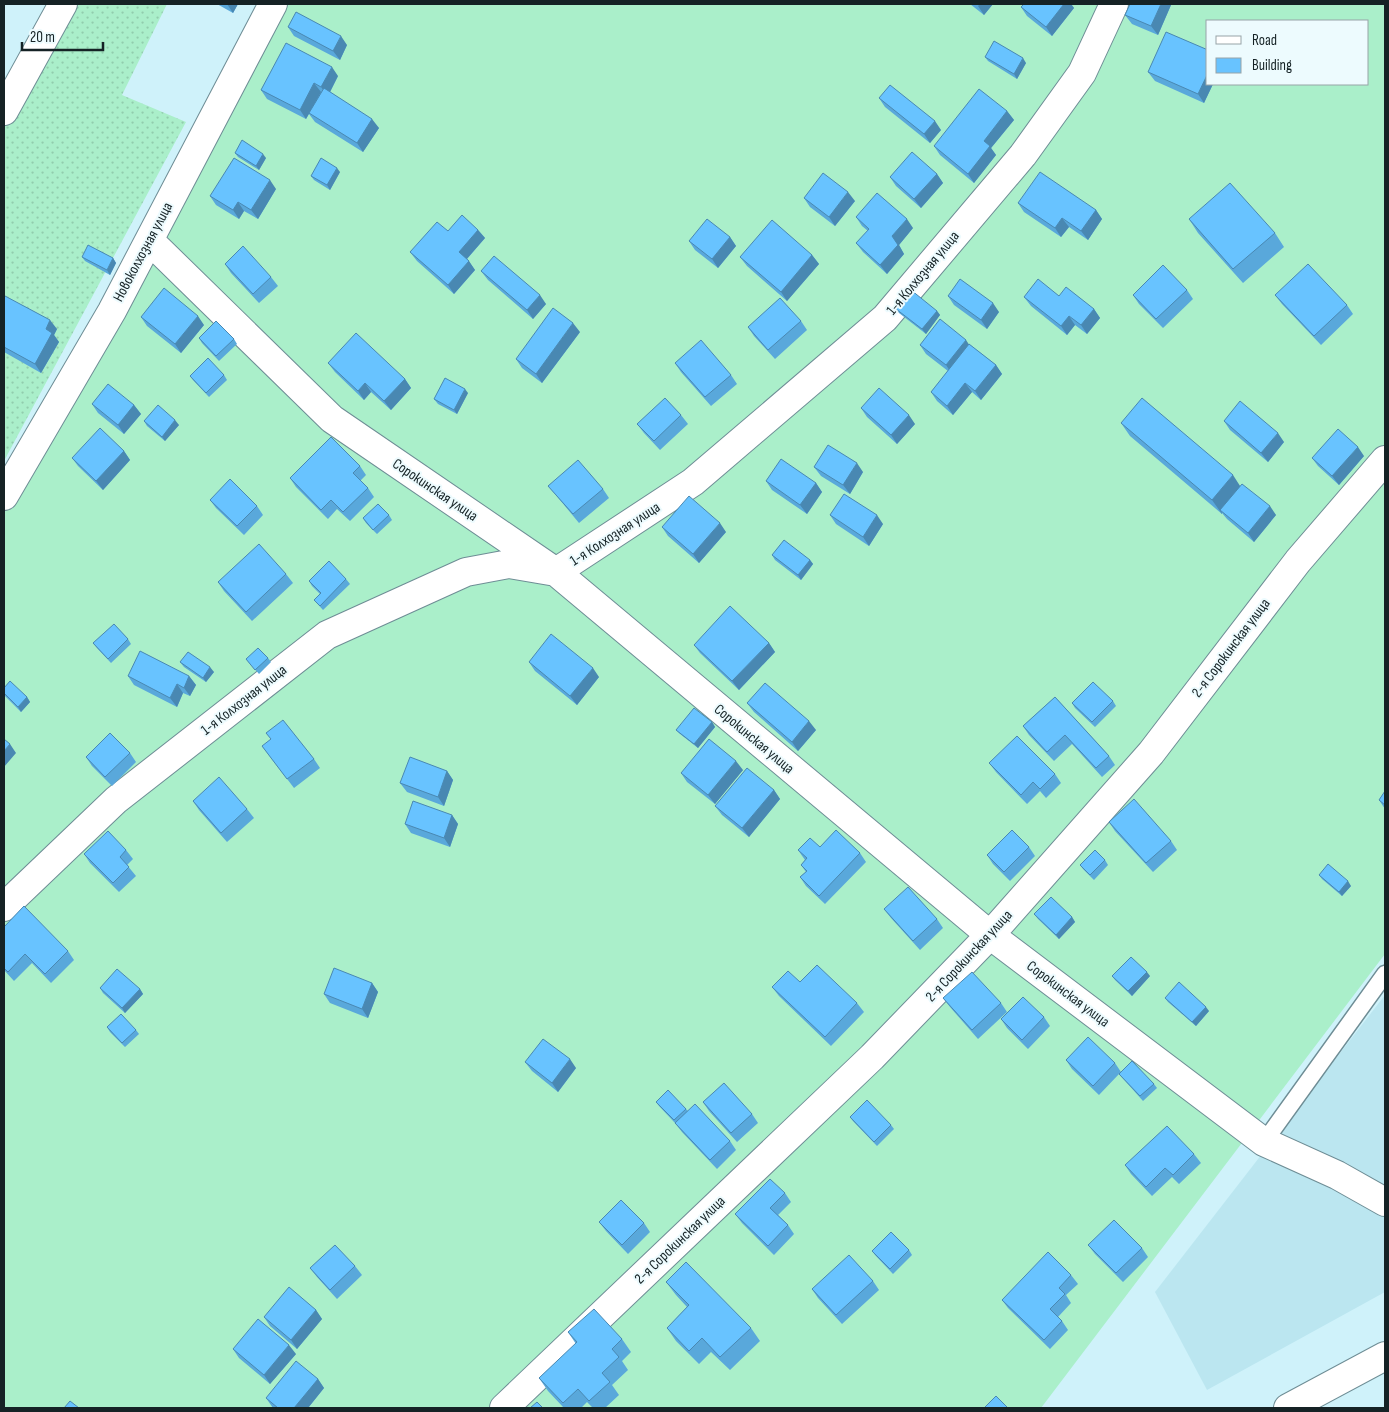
<svg xmlns="http://www.w3.org/2000/svg" width="1389" height="1412" font-family="'Sofia Sans Condensed',sans-serif">
<style>
.built{fill:#bbe6f0}
.grass{fill:url(#grass-dots)}
.garden{fill:#aaefca;fill-rule:evenodd}
.lines{fill:none;stroke-linecap:round;stroke-linejoin:round}
.lane-casing{stroke:#6e8d95;stroke-width:19}
.street-casing{stroke:#6e8d95;stroke-width:30}
.secondary-casing{stroke:#6e8d95;stroke-width:30}
.lane{stroke:#fff;stroke-width:16}
.street{stroke:#fff;stroke-width:28}
.secondary{stroke:#fff;stroke-width:28}
.wall{fill:#59a8db}
.shaded-wall{fill:#4988b2}
.building{fill:#68c3ff;stroke:#4988b2}
.labels{text-anchor:middle;dominant-baseline:central;stroke-width:4;stroke-linejoin:round;paint-order:stroke}
.street-label{font-size:15px;fill:#152225;stroke:#edfbfe}
</style>
<defs>
<pattern id="grass-dots" width="8" height="8" patternUnits="userSpaceOnUse" patternTransform="scale(1.25)"><rect width="8" height="8" fill="#aaefca"/><path d="M2 2h.1M6 6h.1" fill="none" stroke="#91cdad" stroke-width="1.8" stroke-linecap="round"/></pattern>
</defs>
<rect width="100%" height="100%" fill="#cff2fa"/>
<path class="built" d="M1385,995V1292L1207,1390L1155,1292Z"/>
<path class="grass" d="M71,4H167L122,95L186,122L4,461V125Z"/>
<path class="garden" d="M283,4H1385V954L1041,1408H4V513L148,270ZM1208,21H1368V84H1208Z"/>
<g class="lines">
<defs>
<path id="lane" d="M1264,1142L1385,974"/>
<path id="street" d="M4,111L63,4
M150,241L332,419L556,572L990,935L1264,1142L1337,1175L1385,1202
M4,496L112,311L273,4
M4,907L116,800L327,635L466,572L509,564L556,572L693,482L885,318L1023,155L1082,73L1114,4
M504,1408L872,1057L990,935L1151,753L1298,561L1385,460"/>
<path id="secondary" d="M1288,1408L1385,1356"/>
</defs>
<use href="#lane" class="lane-casing"/>
<use href="#street" class="street-casing"/>
<use href="#secondary" class="secondary-casing"/>
<use href="#lane" class="lane"/>
<use href="#street" class="street"/>
<use href="#secondary" class="secondary"/>
</g>
<path class="wall" d="M217,4H238L233,13Z
M970,4H993L984,15Z
M1024,4H1071L1074,8L1052,36L1027,16L1021,7Z
M1171,5L1158,35L1132,24L1125,15Z
M288,27L347,45L340,60L294,36Z
M985,57L1026,63L1017,79L988,61Z
M1148,72L1208,84H1213L1204,103L1155,81Z
M338,76L330,92L379,128L363,152L315,122L309,114L306,119L267,99L261,90Z
M879,98L941,130L930,143L885,107Z
M1007,111L1014,120L991,148L996,155L974,183L940,155L934,146Z
M235,153L266,158L259,170L238,157Z
M340,172L330,190L314,180L311,176Z
M937,174L943,183L921,208L896,186L890,177Z
M276,189L258,219L244,211L239,219L216,205L210,196Z
M804,198L855,201L835,226L810,207Z
M1018,203L1096,210L1102,219L1088,240L1069,227L1061,237L1024,212Z
M856,217L913,228L899,245L904,254L887,274L863,252L856,243L868,231L862,226Z
M1189,219L1275,233L1284,247L1243,283L1198,233Z
M478,230L485,238L467,259L475,270L454,294L417,261L410,252L448,231Z
M730,237L736,246L718,268L695,250L689,241Z
M812,255L819,264L787,301L747,266L740,257Z
M82,257L113,258L116,263L110,275L85,261Z
M225,264L271,277L278,286L259,303L231,273Z
M481,271L546,304L533,319L488,280Z
M1187,290L1193,299L1163,328L1139,304L1133,295Z
M1275,295L1347,305L1353,314L1321,345L1282,304Z
M948,296L999,312L987,329L954,305Z
M1059,296L1094,309L1100,318L1087,334L1075,325L1067,335L1031,306L1024,297Z
M4,297L57,329L54,335L59,342L41,373L4,352Z
M896,309L937,311L940,315L926,334L899,313Z
M141,317L204,325L181,353L147,326Z
M801,321L807,330L775,359L754,336L748,327Z
M580,332L542,383L522,368L516,359Z
M199,338L234,339L237,344L219,361L202,343Z
M969,344L996,365L1002,374L981,400L972,392L953,415L937,401L931,392L948,371L926,354L920,345Z
M328,363L405,379L411,388L391,410L371,392L364,400L335,372Z
M675,363L731,375L737,384L711,406L681,372Z
M224,375L227,380L209,397L193,380L190,376Z
M468,393L457,414L438,404L434,399Z
M92,404L134,405L141,414L124,434L98,413Z
M861,408L915,424L897,444L867,417Z
M681,415L688,424L660,450L644,433L637,424Z
M144,421L179,425L165,441L147,426Z
M1224,421L1284,442L1268,462L1230,430Z
M1121,423L1240,486L1276,515L1254,542L1227,519L1222,513V514L1130,436Z
M124,451L130,460L103,490L78,466L72,458Z
M1364,456L1339,485L1318,466L1312,458Z
M360,466L366,475L360,481L368,488L374,497L350,521L337,509L328,519L296,487L290,478Z
M814,467L863,472L850,494L821,476Z
M766,481L816,483L822,492L807,514L772,490Z
M548,486L603,489L609,498L579,523L555,494Z
M210,500L257,506L263,515L244,535L216,508Z
M389,515L392,520L377,534L366,523L363,518Z
M830,515L883,524L869,546L836,524Z
M662,527L726,532L699,563L668,536Z
M772,555L810,560L813,564L801,580L775,560Z
M286,574L293,583L252,621L224,591L218,582Z
M346,579L350,584L323,610L314,600L320,594L312,586L309,581Z
M128,639L131,644L111,663L97,648L93,643Z
M769,643L775,652L739,690L700,653L694,645Z
M268,658L271,662L259,674L246,659Z
M180,662L214,672L206,682L184,667Z
M529,662L599,677L577,705L535,671Z
M128,676H189L196,685L190,696L183,693L177,707L134,685Z
M4,693L27,697L30,702L21,712L4,695Z
M1055,697L1109,756L1115,765L1102,777L1072,744L1054,761L1029,735L1023,726Z
M1113,701L1116,706L1095,727L1075,708L1072,703Z
M747,703L816,730L798,751L754,712Z
M712,722L715,727L698,748L680,734L676,730Z
M262,746L314,759L320,768L294,788Z
M130,753L136,762L112,786L92,766L86,757Z
M989,763L1055,774L1061,783L1046,798L1040,791L1027,804L996,772Z
M743,770L715,804L687,782L681,773Z
M447,771L453,780L444,806L407,792L400,783Z
M774,790L780,799L749,837L722,815L715,806Z
M1385,791V809L1379,800Z
M193,801L247,809L254,818L227,842L199,810Z
M452,815L458,824L450,847L411,833L405,824Z
M1109,822L1171,841L1177,850L1153,872L1115,831Z
M820,847L860,853L866,862L825,904L806,886L800,877L806,872L801,865L805,860L798,850Z
M1029,847L1035,856L1010,881L993,864L987,855Z
M126,850L133,859L127,865L136,876L119,892L90,863L84,854Z
M1105,860L1108,865L1094,880L1083,869L1080,865Z
M1319,875L1351,886L1342,896L1322,879Z
M884,909L937,919L943,928L920,950L891,918Z
M1034,914L1072,917L1075,922L1059,939L1038,919Z
M4,927L68,951L74,960L51,983L32,963L14,981L4,970Z
M1112,976H1150L1132,996L1115,980Z
M800,982L857,1003L864,1012L831,1046L779,996L772,987Z
M372,983L378,992L368,1018L330,1003L324,994Z
M100,988L140,989L143,994L125,1013L103,993Z
M943,998L1001,1003L1007,1012L978,1039L950,1007Z
M1165,998L1209,1011L1196,1026L1168,1002Z
M1044,1017L1050,1026L1028,1049L1007,1028L1001,1019Z
M107,1027L136,1030L139,1034L125,1047L110,1032Z
M1066,1060L1115,1063L1121,1072L1154,1084L1157,1088L1143,1101L1119,1074L1099,1095L1072,1069Z
M525,1062L576,1068L558,1092L532,1071Z
M656,1102L686,1109L688,1111L730,1141L736,1150L717,1169L682,1132L675,1123L659,1106Z
M703,1102L752,1114L758,1123L737,1142L709,1111Z
M850,1117L891,1125L894,1129L877,1146L853,1121Z
M1194,1154L1201,1163L1179,1184L1172,1177L1152,1196L1131,1174L1125,1165Z
M785,1193L791,1202L778,1215L788,1225L794,1234L774,1255L742,1223L735,1214Z
M599,1222L644,1223L650,1232L628,1254L606,1231Z
M1088,1245L1142,1248L1148,1257L1123,1282L1095,1254Z
M909,1250L912,1255L893,1274L875,1255L872,1251Z
M355,1266L362,1275L337,1299L317,1277L310,1268Z
M1071,1275L1078,1284L1066,1295L1071,1303L1058,1317L1062,1321L1068,1330L1050,1349L1008,1308L1002,1300Z
M873,1281L879,1290L842,1324L818,1298L812,1289Z
M666,1282L751,1328L760,1341L730,1370L711,1352L699,1364L676,1341L667,1328L687,1307L676,1295Z
M316,1310L322,1319L297,1349L270,1326L264,1317Z
M568,1332L622,1339L631,1352L622,1361L628,1370L612,1385L619,1395L605,1408H593L587,1402L581,1408H564L548,1391L539,1378L576,1344Z
M233,1349L296,1354L270,1384L239,1358Z
M318,1379L324,1388L308,1408H273L266,1398Z"/>
<path class="shaded-wall" d="M227,4H238L233,13Z
M980,4H993L984,15L978,6Z
M1064,4H1071L1074,8L1052,36L1046,27Z
M1161,4H1170L1171,5L1158,35L1151,26Z
M341,36L347,45L340,60L333,51Z
M1023,58L1026,63L1017,79L1014,74Z
M332,67L338,76L328,96L321,87Z
M1208,73V84H1213L1204,103L1198,94Z
M314,83L321,92L306,119L300,110Z
M1007,111L1014,120L991,148L996,155L974,183L968,174L984,141Z
M372,119L379,128L363,152L357,143Z
M935,121L941,130L930,143L924,134Z
M263,154L266,158L259,170L256,166Z
M337,168L340,172L330,190L327,185Z
M937,174L943,183L921,208L914,199Z
M270,180L276,189L258,219L251,210Z
M848,192L855,201L835,226L829,217Z
M238,202L244,211L239,219L233,210Z
M1096,210L1102,219L1088,240L1081,231Z
M1062,218L1069,227L1061,237L1055,228Z
M907,219L913,228L899,245L904,254L887,274L880,265L892,236Z
M478,230L485,238L465,261L459,252Z
M730,237L736,246L718,268L712,259Z
M812,255L819,264L787,301L781,292Z
M113,258L116,263L110,275L107,270Z
M469,261L475,270L454,294L448,285Z
M540,295L546,304L533,319L527,310Z
M993,303L999,312L987,329L981,320Z
M1094,309L1100,318L1087,334L1081,325Z
M937,311L940,315L926,334L922,329Z
M198,316L204,325L181,353L175,344Z
M1069,316L1075,325L1067,335L1061,326Z
M50,320L57,329L54,335L59,342L41,373L35,364L46,329Z
M573,323L580,332L542,383L536,374Z
M966,340L972,349L952,374L946,365Z
M996,365L1002,374L981,400L975,391Z
M405,379L411,388L391,410L384,401Z
M365,383L371,392L364,400L358,391Z
M965,383L972,392L953,415L947,406Z
M465,389L468,393L457,414L454,410Z
M134,405L141,414L124,434L118,425Z
M909,415L915,424L897,444L891,435Z
M175,420L179,425L165,441L162,437Z
M1278,433L1284,442L1268,462L1261,453Z
M1358,447L1364,456L1339,485L1332,476Z
M124,451L130,460L103,490L96,481Z
M857,463L863,472L850,494L843,485Z
M1233,475L1242,489L1220,510L1222,513V514L1212,500Z
M816,483L822,492L807,514L800,505Z
M1270,506L1276,515L1254,542L1248,533Z
M877,515L883,524L869,546L863,537Z
M720,523L726,532L699,563L693,554Z
M810,560L813,564L801,580L798,575Z
M769,643L775,652L739,690L732,681Z
M210,667L214,672L206,682L203,678Z
M593,668L599,677L577,705L570,696Z
M189,676L196,685L190,696L184,688Z
M177,684L183,693L177,707L170,698Z
M27,697L30,702L21,712L18,707Z
M809,721L816,730L798,751L792,742Z
M712,722L715,727L698,748L694,744Z
M10,744L16,753L4,767V751Z
M736,761L743,770L715,804L708,795Z
M447,771L453,780L444,806L438,797Z
M774,790L780,799L749,837L742,828Z
M452,815L458,824L450,847L444,838Z
M1348,881L1351,886L1342,896L1339,892Z
M1072,917L1075,922L1059,939L1056,935Z
M1147,972L1150,976L1132,996L1128,991Z
M372,983L378,992L368,1018L362,1009Z
M140,989L143,994L125,1013L122,1008Z
M1206,1007L1209,1011L1196,1026L1192,1022Z
M570,1059L576,1068L558,1092L552,1083Z
M316,1310L322,1319L297,1349L291,1340Z
M289,1345L296,1354L270,1384L264,1375Z
M318,1379L324,1388L308,1408H294Z"/>
<path class="building" d="M1024,4H1064L1046,27L1021,7Z
M1130,4H1161L1151,26L1125,15Z
M296,12L341,36L333,51L288,27Z
M1166,32L1208,50V73L1198,94L1148,72Z
M994,41L1023,58L1014,74L985,57Z
M286,43L332,67L321,87L314,83L300,110L261,90Z
M890,85L935,121L924,134L879,98Z
M324,88L372,119L357,143L309,113Z
M979,89L1007,111L984,141L990,146L968,174L934,146Z
M242,140L263,154L256,166L235,153Z
M912,152L937,174L914,199L890,177Z
M234,158L270,180L251,210L238,202L233,210L210,196Z
M321,158L337,168L327,185L311,176Z
M1040,172L1096,210L1081,231L1062,218L1055,228L1018,203Z
M823,173L848,192L829,217L804,198Z
M1230,183L1275,233L1233,269L1189,219Z
M877,193L907,219L892,236L898,245L880,265L856,243L869,229L856,217Z
M462,215L478,230L459,252L469,261L448,285L410,252L437,222L448,231Z
M707,219L730,237L712,259L689,241Z
M772,220L812,255L781,292L740,257Z
M88,245L113,258L107,270L82,257Z
M243,246L271,277L253,294L225,264Z
M494,256L540,295L527,310L481,271Z
M1308,264L1347,305L1314,336L1275,295Z
M1163,265L1187,290L1156,319L1133,295Z
M960,279L993,303L981,320L948,296Z
M1038,279L1059,296L1066,287L1094,309L1081,325L1069,316L1061,326L1024,297Z
M164,288L198,316L175,344L141,317Z
M911,290L937,311L922,329L896,309Z
M5,296L50,320L46,329L52,333L35,364L4,347V297Z
M780,298L801,321L768,350L748,327Z
M553,308L573,323L536,374L516,359Z
M940,319L966,340L946,365L920,345Z
M216,321L234,339L216,356L199,338Z
M356,333L405,379L384,401L365,383L358,391L328,363Z
M701,340L731,375L705,397L675,363Z
M969,344L996,365L975,391L965,383L947,406L931,392Z
M208,358L224,375L206,393L190,376Z
M445,378L465,389L454,410L434,399Z
M108,384L134,405L118,425L92,404Z
M879,388L909,415L891,435L861,408Z
M665,398L681,415L654,441L637,424Z
M1142,398L1233,475L1212,500L1121,423Z
M1240,401L1278,433L1261,453L1224,421Z
M158,405L175,420L162,437L144,421Z
M100,428L124,451L96,481L72,458Z
M1338,429L1358,447L1332,476L1312,458Z
M331,437L360,466L353,473L368,488L343,512L331,500L321,510L290,478Z
M828,445L857,463L843,485L814,467Z
M781,459L816,483L800,505L766,481Z
M578,460L603,489L573,514L548,486Z
M230,479L257,506L237,526L210,500Z
M1242,484L1270,506L1248,533L1220,510Z
M844,494L877,515L863,537L830,515Z
M689,496L720,523L693,554L662,527Z
M378,504L389,515L373,530L363,518Z
M784,540L810,560L798,575L772,555Z
M259,544L286,574L246,612L218,582Z
M329,561L346,579L320,606L314,600L321,593L309,581Z
M730,606L769,643L732,681L694,645Z
M114,624L128,639L108,659L93,643Z
M551,634L593,668L570,696L529,662Z
M258,648L268,658L255,670L246,659Z
M140,651L189,676L184,688L177,684L170,698L128,676Z
M188,652L210,667L203,678L180,662Z
M10,681L27,697L18,707L4,693V688Z
M1093,682L1113,701L1092,722L1072,703Z
M765,683L809,721L792,742L747,703Z
M1055,697L1109,756L1096,768L1065,735L1047,752L1023,726Z
M694,708L712,722L694,744L676,730Z
M283,720L314,759L287,779L262,746L271,739L266,733Z
M110,733L130,753L105,777L86,757Z
M1017,736L1055,774L1040,789L1033,782L1021,795L989,763Z
M4,739L10,744L4,751Z
M709,739L736,761L708,795L681,773Z
M410,757L447,771L438,797L400,783Z
M747,768L774,790L742,828L715,806Z
M219,777L247,809L221,833L193,801Z
M1385,791V805L1379,800Z
M1134,799L1171,841L1146,863L1109,822Z
M413,801L452,815L444,838L405,824Z
M836,830L860,853L819,896L800,877L807,871L801,865L807,858L798,850L810,838L820,847Z
M1012,830L1029,847L1004,872L987,855Z
M108,831L126,850L120,857L129,867L113,883L84,854Z
M1095,850L1105,860L1090,875L1080,865Z
M1328,864L1348,881L1339,892L1319,875Z
M908,887L937,919L913,941L884,909Z
M1051,897L1072,917L1056,935L1034,914Z
M24,906L68,951L45,974L25,954L8,972L4,968V927Z
M1131,957L1147,972L1128,991L1112,976Z
M817,965L857,1003L825,1037L772,987L788,971L800,982Z
M334,968L372,983L362,1009L324,994Z
M117,969L140,989L122,1008L100,988Z
M972,972L1001,1003L972,1030L943,998Z
M1179,982L1206,1007L1192,1022L1165,998Z
M1023,997L1044,1017L1022,1040L1001,1019Z
M121,1014L136,1030L122,1043L107,1027Z
M1088,1037L1115,1063L1093,1086L1066,1060Z
M543,1039L570,1059L552,1083L525,1062Z
M1132,1061L1154,1084L1140,1096L1119,1074Z
M724,1083L752,1114L731,1133L703,1102Z
M668,1090L686,1109L674,1120L656,1102Z
M867,1100L891,1125L874,1142L850,1117Z
M695,1104L730,1141L710,1160L675,1123Z
M1167,1126L1194,1154L1173,1175L1165,1168L1146,1187L1125,1165Z
M770,1179L785,1193L770,1208L788,1225L768,1246L735,1214Z
M621,1200L644,1223L622,1245L599,1222Z
M1114,1220L1142,1248L1116,1273L1088,1245Z
M891,1232L909,1250L890,1269L872,1251Z
M335,1245L355,1266L330,1290L310,1268Z
M1048,1252L1071,1275L1059,1288L1065,1294L1050,1309L1062,1321L1044,1340L1002,1300Z
M849,1255L873,1281L836,1315L812,1289Z
M686,1262L751,1328L720,1357L702,1338L689,1351L667,1328L689,1305L666,1282Z
M289,1287L316,1310L291,1340L264,1317Z
M594,1309L622,1339L612,1349L619,1357L602,1373L610,1382L589,1401L578,1389L563,1403L539,1378L577,1342L568,1332Z
M258,1319L289,1345L264,1375L233,1349Z
M296,1361L318,1379L294,1408H278L266,1398Z
M996,1396L1008,1408H984Z
M70,1401L79,1408H64Z
M537,1402L543,1408H530Z"/>
<g class="labels">
<g class="street-label">
<text transform="translate(143 252) rotate(-62)">Новоколхозная улица</text>
<text transform="translate(923 273) rotate(-50)">1-я Колхозная улица</text>
<text transform="translate(435 490) rotate(34)">Сорокинская улица</text>
<text transform="translate(615 534) rotate(-33)">1-я Колхозная улица</text>
<text transform="translate(1231 648) rotate(-53)">2-я Сорокинская улица</text>
<text transform="translate(244 700) rotate(-38)">1-я Колхозная улица</text>
<text transform="translate(754 739) rotate(40)">Сорокинская улица</text>
<text transform="translate(969 956) rotate(-47)">2-я Сорокинская улица</text>
<text transform="translate(1068 994) rotate(37)">Сорокинская улица</text>
<text transform="translate(680 1240) rotate(-44)">2-я Сорокинская улица</text>
</g>
</g>
<rect width="1389" height="1412" fill="none" stroke="#152225" stroke-width="10"/>
<rect x="1206" y="20" width="162" height="65" fill="#edfbfe" stroke="#97a4a7"/>
<rect x="1216" y="36" width="25" height="8" fill="#ffffff" stroke="#97a4a7"/>
<text x="1252" y="45" font-size="15" fill="#152225">Road</text>
<rect x="1216" y="58" width="25" height="15" fill="#68c3ff" stroke="#97a4a7"/>
<text x="1252" y="70" font-size="15" fill="#152225">Building</text>
<path d="M22 42v8h81v-8" fill="none" stroke="#152225" stroke-width="2.5"/>
<text x="30" y="42" font-size="15" fill="#152225" stroke="#edfbfe" stroke-width="4" paint-order="stroke">20 m</text>
</svg>
